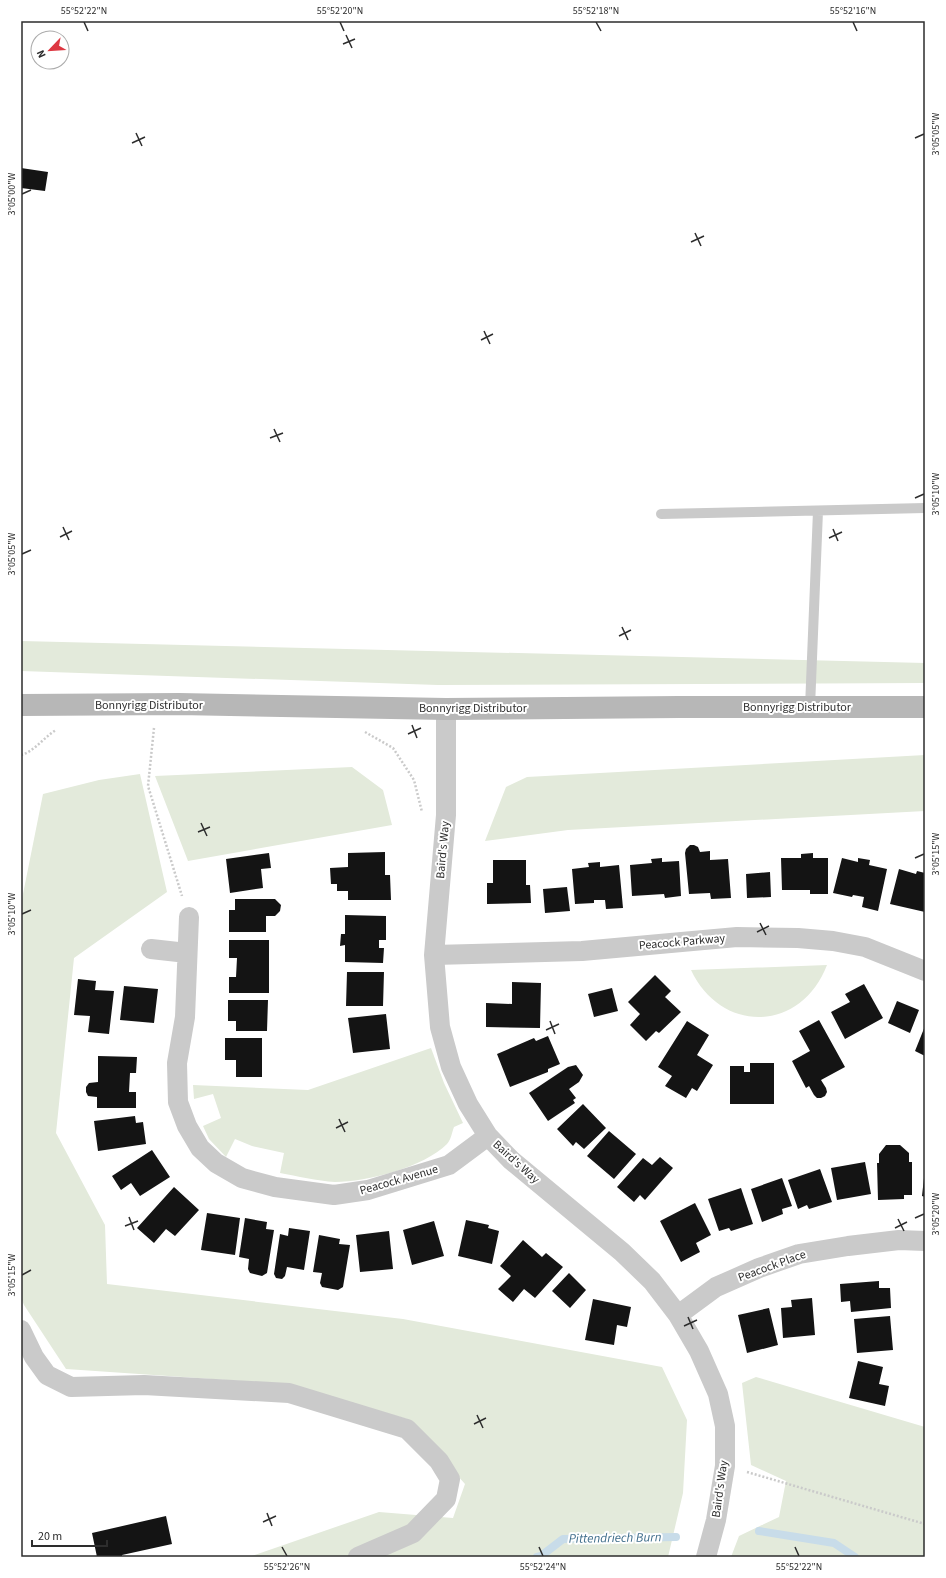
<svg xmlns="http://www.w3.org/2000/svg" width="946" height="1578" font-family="'Source Sans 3',sans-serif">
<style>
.green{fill:#e3eadb}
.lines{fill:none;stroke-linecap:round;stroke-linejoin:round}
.stream{stroke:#c8dce9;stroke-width:8}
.building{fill:#141414}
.path{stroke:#cacaca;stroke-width:2.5;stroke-dasharray:2 2;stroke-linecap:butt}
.service{stroke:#cacaca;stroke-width:10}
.minor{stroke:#cacaca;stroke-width:20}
.secondary{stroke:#b7b7b7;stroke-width:22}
.ticks{fill:none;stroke:#2d2d2d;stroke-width:1.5}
.labels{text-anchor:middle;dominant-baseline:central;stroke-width:4;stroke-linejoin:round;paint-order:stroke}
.street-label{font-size:12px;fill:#2d2d2d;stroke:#fff}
.water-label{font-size:13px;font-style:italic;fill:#3f6d8b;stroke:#fff}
.neatline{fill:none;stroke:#2d2d2d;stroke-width:1.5}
.ticks-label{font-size:10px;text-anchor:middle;fill:#2d2d2d}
</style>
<rect width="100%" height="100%" fill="#fff"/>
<path class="green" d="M21,641L925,663V683L438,685L21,671Z
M925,755V811L568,830L485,841L506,787L527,777Z
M352,767L383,790L392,825L188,861L155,776Z
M140,774L167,892L74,958L56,1133L105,1225L107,1284L403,1319L662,1367L687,1420L683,1493L668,1557H249L379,1512L453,1518L465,1484L407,1419L287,1384L66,1369L24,1305L21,1298V904L43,794L99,780Z
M827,965C801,1033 721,1034 691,970Z
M431,1048L444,1083L463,1123L454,1127C452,1132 451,1140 447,1144C424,1167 367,1182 335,1182C317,1181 297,1176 280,1173L284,1153L252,1146L235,1139L226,1157L209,1139L203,1126L221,1118L213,1094L194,1099L193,1085L308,1090Z
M756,1377L925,1427V1557H731L739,1536L779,1517L786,1481L751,1465L742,1383Z"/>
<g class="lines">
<path class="stream" d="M759,1531L834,1543L855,1557
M537,1557L541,1556L563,1539L676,1537"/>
</g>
<path class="building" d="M21,168L48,172L45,191L21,188Z
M690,845H694L698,847L700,852L710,851V860L728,859L731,898L711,899L710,893L689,894L685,853L686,849Z
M385,852V875H390L391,900H348V891H337V884H331L330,868L348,867V853Z
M269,853L271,868L261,869L263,888L230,893L226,859Z
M813,853V858H828V894H810V890H782L781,858H801V854Z
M662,858V862L679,861L681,896L665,898L664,894L632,896L630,865L652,863L651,859Z
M842,858L858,862V858L870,860L869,865L887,869L878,911L862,907L864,897L853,895L852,897L833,893Z
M493,860H526V885H530L531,903L487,904V883H493Z
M600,862V867L619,865L623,908L606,909L605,900H594V903L575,904L572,869L589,867L588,863Z
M899,869L916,874L917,871L925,873V912L890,904Z
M770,872L771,897L747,898L746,874Z
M567,887L570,911L545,913L543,889Z
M235,899H275L281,905L280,911L275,916H266V932H229V910H235Z
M345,915L386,916V940H379V948H384L383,963L345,962V945L340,946L341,934H345Z
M229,940H269V993H229V977H236L237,958H229Z
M347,972H384L383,1006H346Z
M655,975L671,991L665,997L681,1012L659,1033L656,1031L646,1041L630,1025L640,1014L628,1002Z
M78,979L96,981L95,990L114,991L109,1034L88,1032L90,1016L74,1015Z
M512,982L541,983L540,1028L486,1027V1003L512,1004Z
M864,984L883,1018L845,1039L831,1012L850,1002L845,994Z
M124,986L158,989L154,1023L120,1020Z
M612,988L618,1011L594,1017L588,994Z
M228,1000H268L267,1031H236V1021H228Z
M897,1001L919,1010L910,1033L888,1023Z
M386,1014L390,1049L353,1053L348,1018Z
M819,1020L845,1067L821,1080L826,1088L827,1092L825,1096L821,1098H817L814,1095L809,1086L806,1088L792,1061L810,1051L799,1031Z
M687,1021L709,1035L697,1055L713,1065L697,1091L692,1088L686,1098L665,1086L672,1076L658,1067Z
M925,1026V1056L915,1051Z
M548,1036L560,1064L548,1069V1072L510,1087L497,1054L534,1038L536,1041Z
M225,1038H262V1077H236V1060H225Z
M98,1056L137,1057L136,1073H130L129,1092H136V1108H97V1097L88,1096L86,1092V1087L89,1083L98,1082Z
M750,1063H774V1104H730V1066H744V1072H750Z
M576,1065L583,1075L579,1082L569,1089L576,1098L573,1100L575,1103L548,1121L529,1093L568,1067Z
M583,1104L606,1128L584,1149L576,1142L573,1146L557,1129Z
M135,1116L136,1123L143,1122L146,1144L98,1151L94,1121Z
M609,1131L636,1154L614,1179L587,1156Z
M886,1145H900L909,1153V1162H912V1195H904V1199L878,1200L877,1163H879V1154Z
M152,1150L170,1177L140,1196L131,1183L121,1190L112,1176Z
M660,1157L673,1168L645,1200L640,1195L634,1202L617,1187L643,1158L652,1165Z
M865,1162L871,1194L837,1200L831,1168Z
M820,1169L832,1202L809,1209L807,1205L798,1209L788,1180Z
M782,1178L792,1206L782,1209L783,1214L762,1222L751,1189Z
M924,1178H925V1197L922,1196Z
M174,1187L199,1210L175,1236L166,1229L154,1243L137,1228Z
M741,1188L753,1224L731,1231L729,1228L719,1231L708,1199Z
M695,1203L711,1235L696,1243L700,1252L681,1262L660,1221Z
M207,1213L240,1218L235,1255L201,1250Z
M245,1218L267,1222L266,1229L274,1230L267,1273L262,1276L250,1273L248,1269L249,1259L239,1257Z
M466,1220L489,1225L488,1228L499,1231L492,1264L458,1256Z
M434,1221L444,1256L412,1265L403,1230Z
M289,1228L310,1231L304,1270L287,1267L285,1276L282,1279L276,1278L274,1274L280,1234L288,1236Z
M389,1231L393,1269L360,1272L356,1235Z
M319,1235L340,1239L339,1244L350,1245L343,1287L338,1290L322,1287L320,1283L322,1273L313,1272Z
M523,1240L542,1257L546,1253L563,1267L535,1298L524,1289L513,1302L498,1289L511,1276L500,1266Z
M569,1273L586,1290L570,1308L552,1291Z
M879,1281V1288H890L891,1308L851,1312L850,1301L841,1302L840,1284Z
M812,1298L815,1335L783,1338L781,1308L792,1307L791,1300Z
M593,1299L631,1307L627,1327L617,1325L614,1345L585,1340Z
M769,1308L778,1345L747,1353L738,1315Z
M890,1316L893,1350L857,1353L854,1319Z
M858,1361L883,1367L879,1384L889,1386L885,1406L849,1398Z
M166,1516L172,1544L122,1555V1557H97L92,1533Z"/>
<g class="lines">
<path class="path" d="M154,728L148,786L182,896
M365,732L393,748L414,780L422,812
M21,755C35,751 43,738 56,730
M747,1472L925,1524"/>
<path class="service" d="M661,514L925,508
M810,707L818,511"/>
<path class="minor" d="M446,709V815L434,955L440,1027L451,1067L468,1104L488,1136L511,1160L622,1252L652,1281L678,1315L699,1351L718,1394L725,1426V1466L716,1520L706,1557
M189,917L185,1017L177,1063L178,1102L187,1126L200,1148L216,1163L242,1178L275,1187L334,1195L368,1190L449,1165L488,1136
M151,949L187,953
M434,955L582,951L737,937L798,938L833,941L865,947L925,971
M678,1315L716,1287L759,1268L799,1254L848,1246L899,1240L925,1241
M21,1330L34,1357L47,1375L71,1387L144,1385L289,1393L407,1429L439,1461L450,1479L446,1499L413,1533L358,1557"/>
<path class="secondary" d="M21,705L179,704L446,709L679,707H925"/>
</g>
<path class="ticks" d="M84,22L88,31M340,22L344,31M596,22L601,31M853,22L857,31M346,35L352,48M343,44L355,39M136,133L142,146M915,138L924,134M132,143L145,137M22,194L31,190M695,233L701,246M691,242L704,236M484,331L490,344M481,340L493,334M274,429L280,442M270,438L283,433M915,498L924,494M63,527L69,540M833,529L838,541M60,537L72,531M829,538L842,532M22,554L31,550M622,627L628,640M619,636L631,630M412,725L417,738M408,734L421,728M201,823L207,836M198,832L210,827M915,858L924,854M22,914L31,910M760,923L766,935M757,932L769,926M550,1021L555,1034M546,1030L559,1024M339,1119L345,1132M336,1128L348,1122M129,1217L134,1230M915,1218L924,1214M898,1219L904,1231M125,1226L138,1221M895,1228L907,1222M22,1275L31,1270M688,1317L693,1329M684,1326L697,1320M477,1415L483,1428M474,1424L486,1418M267,1513L272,1526M263,1522L276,1516M282,1547L287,1556M539,1547L543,1556M795,1547L799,1556"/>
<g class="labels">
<g class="street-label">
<text x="149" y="705">Bonnyrigg Distributor</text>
<text x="797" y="707">Bonnyrigg Distributor</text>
<text x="473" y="708">Bonnyrigg Distributor</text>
<text transform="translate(443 850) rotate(-85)">Baird's Way</text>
<text transform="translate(682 942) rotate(-5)">Peacock Parkway</text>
<text transform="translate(516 1162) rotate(42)">Baird's Way</text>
<text transform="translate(399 1180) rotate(-16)">Peacock Avenue</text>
<text transform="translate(772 1266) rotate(-20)">Peacock Place</text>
<text transform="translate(720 1489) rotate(-82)">Baird's Way</text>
</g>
<g class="water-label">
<text transform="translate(615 1538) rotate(-1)">Pittendriech Burn</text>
</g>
</g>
<rect width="946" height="1578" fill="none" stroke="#ffffff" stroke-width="44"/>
<g transform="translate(50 50) rotate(245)"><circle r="19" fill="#ffffff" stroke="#ababab"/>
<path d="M0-3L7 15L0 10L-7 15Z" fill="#dd3741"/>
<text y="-6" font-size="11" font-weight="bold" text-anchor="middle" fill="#2d2d2d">N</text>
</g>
<path d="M32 1540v6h75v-6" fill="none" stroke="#2d2d2d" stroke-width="2"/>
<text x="38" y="1540" font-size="12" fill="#2d2d2d" stroke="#ffffff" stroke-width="3" paint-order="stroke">20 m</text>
<rect x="22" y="22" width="902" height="1534" class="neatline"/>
<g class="ticks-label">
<text x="84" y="14">55°52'22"N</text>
<text x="340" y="14">55°52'20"N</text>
<text x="596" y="14">55°52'18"N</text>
<text x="853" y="14">55°52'16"N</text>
<text transform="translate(935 134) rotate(-90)" y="4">3°05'05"W</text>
<text transform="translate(11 194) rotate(-90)" y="4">3°05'00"W</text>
<text transform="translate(935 494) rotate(-90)" y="4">3°05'10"W</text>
<text transform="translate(11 554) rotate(-90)" y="4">3°05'05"W</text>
<text transform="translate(935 854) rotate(-90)" y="4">3°05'15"W</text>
<text transform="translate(11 914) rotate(-90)" y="4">3°05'10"W</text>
<text transform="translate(935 1214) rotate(-90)" y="4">3°05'20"W</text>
<text transform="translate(11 1275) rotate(-90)" y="4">3°05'15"W</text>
<text x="287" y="1570">55°52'26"N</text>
<text x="543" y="1570">55°52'24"N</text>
<text x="799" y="1570">55°52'22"N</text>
</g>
</svg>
